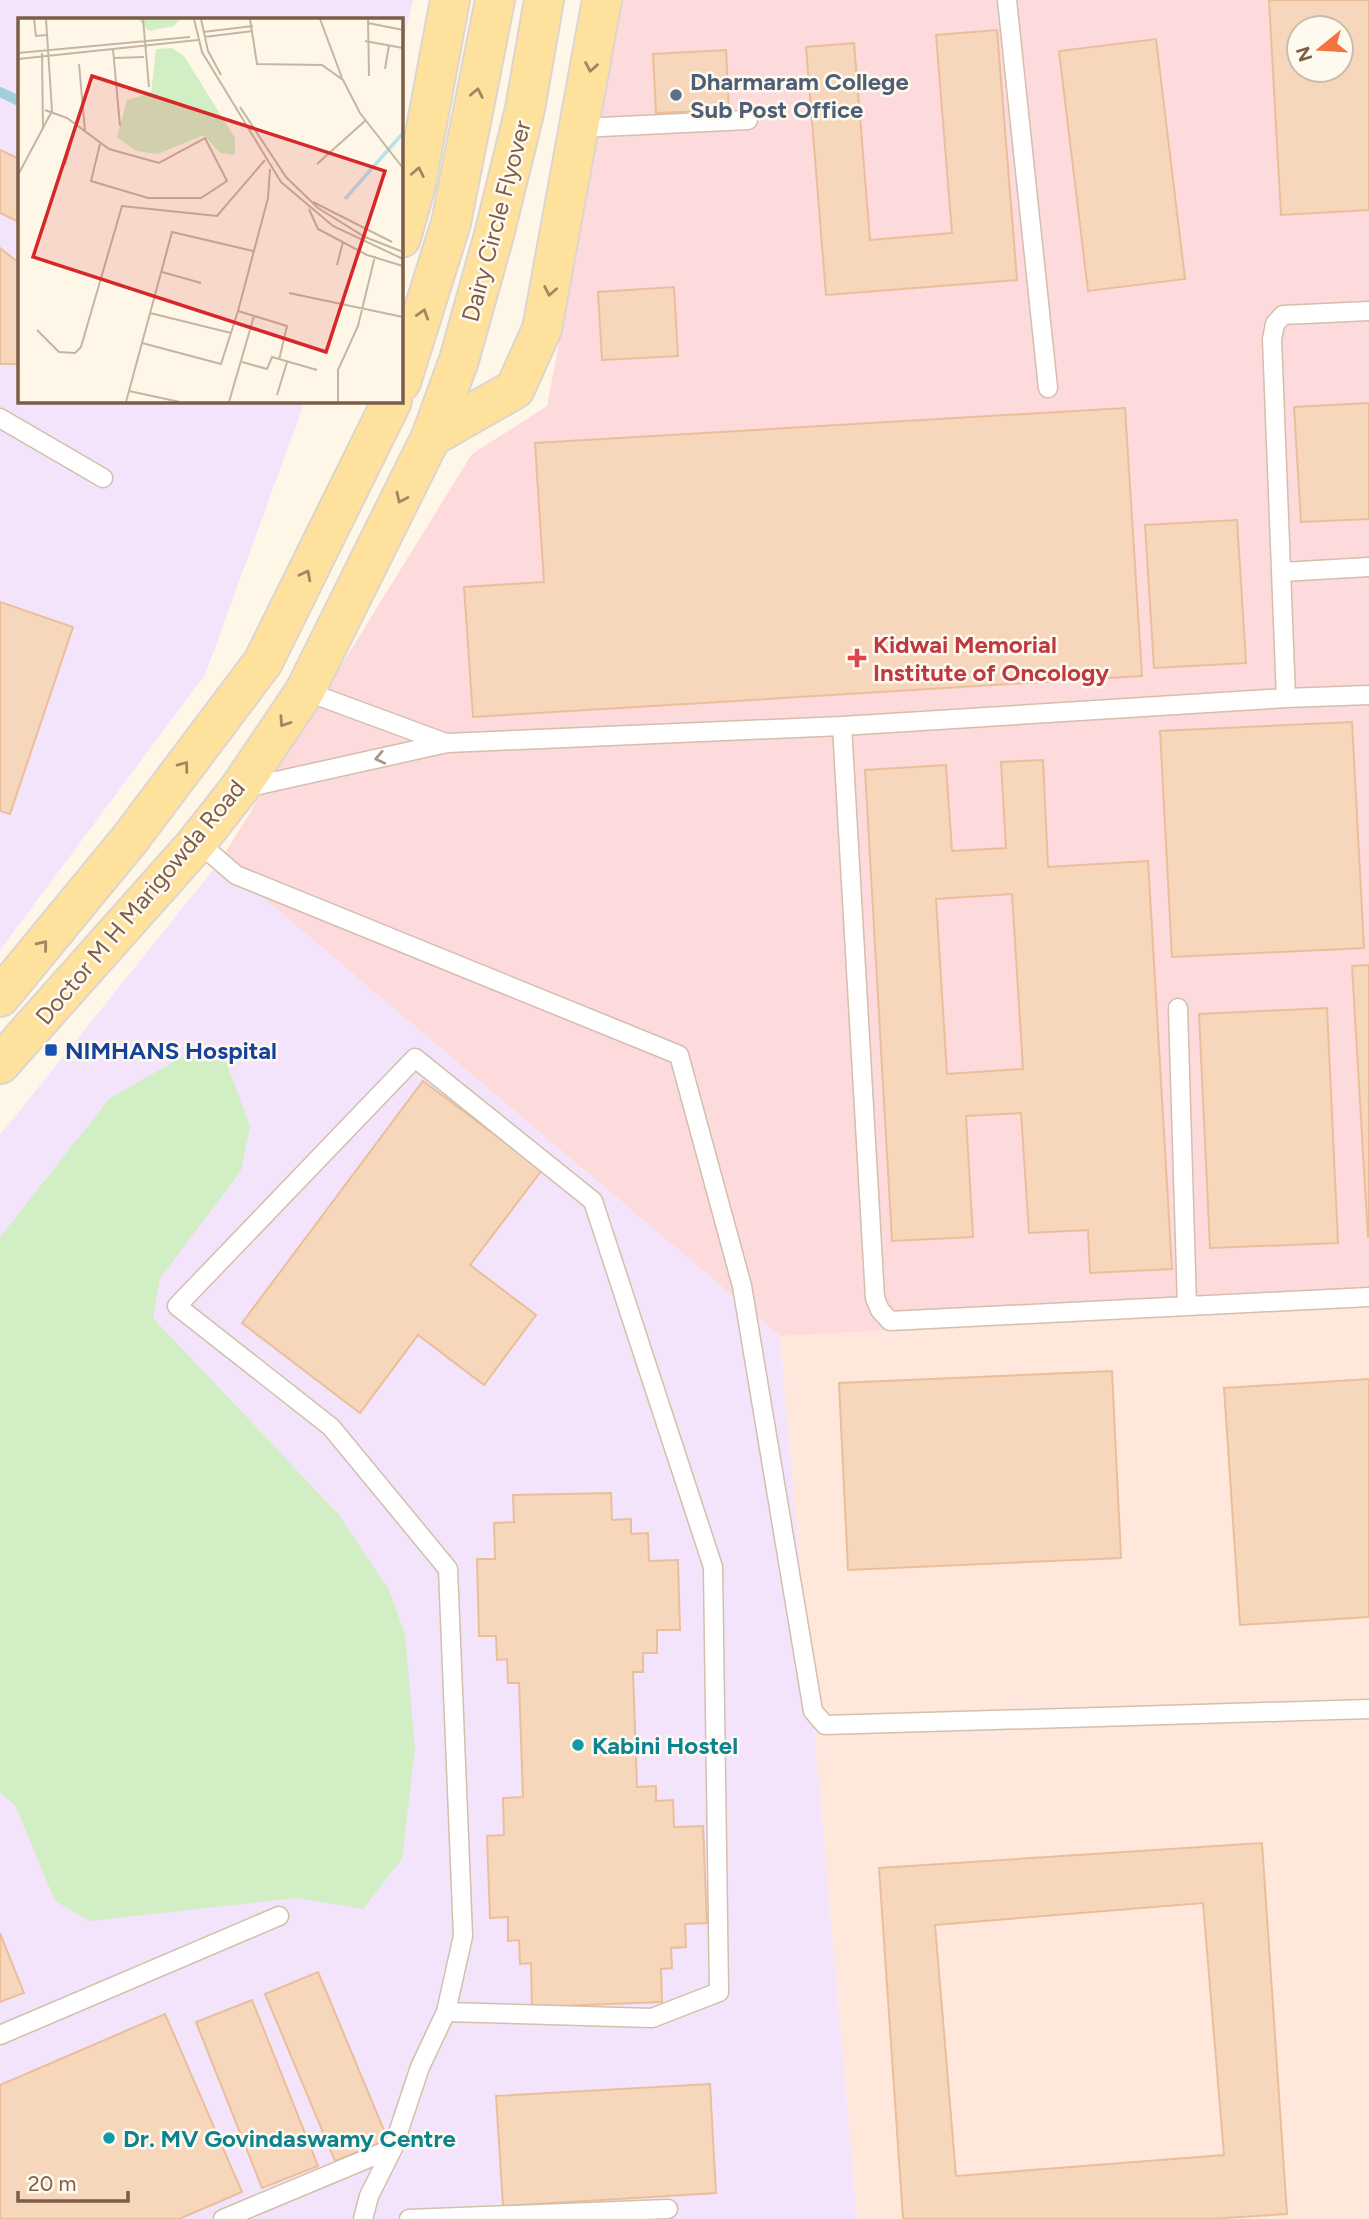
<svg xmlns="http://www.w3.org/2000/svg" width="1369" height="2219" font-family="Figtree,sans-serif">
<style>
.commercial{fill:#ffe8db}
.education{fill:#f4e4fb}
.medical{fill:#fddadc;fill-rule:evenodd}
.green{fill:#d2eec4}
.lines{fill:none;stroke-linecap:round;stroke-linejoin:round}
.stream{stroke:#9ed0de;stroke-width:10}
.building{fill:#f7d7bc;stroke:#ebbe9a;stroke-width:2;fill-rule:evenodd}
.service-casing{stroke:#d3bfab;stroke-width:21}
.primary-casing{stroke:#ddd5cf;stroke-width:42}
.service{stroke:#fff;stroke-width:18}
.primary{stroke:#ffe19e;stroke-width:38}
.oneway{stroke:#a38562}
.oneway2{stroke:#aa9688}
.service-dot{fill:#5c6f8a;stroke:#fffaf0;stroke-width:2.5}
.health-dot{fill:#e0444e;stroke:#fffaf0;stroke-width:2.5}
.transit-dot{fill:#1a4fb4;stroke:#fffaf0;stroke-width:2.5}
.culture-dot{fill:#0f9aa8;stroke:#fffaf0;stroke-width:2.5}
.labels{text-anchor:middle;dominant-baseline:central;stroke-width:5;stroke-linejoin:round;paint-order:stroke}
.service-label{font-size:24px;font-weight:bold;fill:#4e5e75;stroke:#fffaf0;text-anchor:start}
.street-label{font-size:24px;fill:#7c5e48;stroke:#fffaf0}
.health-label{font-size:24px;font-weight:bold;fill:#be3a42;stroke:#fffaf0;text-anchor:start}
.transit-label{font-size:24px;font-weight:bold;fill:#164399;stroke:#fffaf0;text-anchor:start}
.culture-label{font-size:24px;font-weight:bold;fill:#0d838f;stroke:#fffaf0;text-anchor:start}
.inset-river{fill:none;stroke:#b9e1eb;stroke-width:3.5}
.inset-road{fill:none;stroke:#c6b5a3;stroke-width:2}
.view{fill:#d62828;fill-opacity:0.15;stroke:#d62828;stroke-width:3.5}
.inset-edge{fill:none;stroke:#7c5e48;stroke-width:3.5}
</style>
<rect width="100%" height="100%" fill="#fef7e8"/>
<path class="commercial" d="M1369,1305V2219H857L780,1336Z"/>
<path class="education" d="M0,0H413L401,51V19H19V401H305L205,675L0,950Z
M220,861L780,1336L857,2219H0V1135Z"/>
<path class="medical" d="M623,0H1369V1305L780,1336L220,861L472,454L547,406ZM1299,28H1341V70H1299Z"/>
<path class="green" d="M182,1057L226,1061L250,1126L241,1171L160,1278L153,1318L339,1515L389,1590L405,1634L415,1748L402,1859L363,1909L297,1898L89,1921L55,1901L15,1805L0,1793V1237L110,1098Z"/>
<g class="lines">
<path class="stream" d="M0,92L19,101"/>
</g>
<path class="building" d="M1269,0H1369V210L1281,215ZM1299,28H1341V70H1299Z
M997,30L1017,280L826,295L806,47L854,43L870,240L952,233L936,35Z
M1156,39L1185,279L1088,291L1059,51Z
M726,50L729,110L656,113L653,54Z
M0,150L19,159V222L0,213Z
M0,248L19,263V364H0Z
M674,287L678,356L602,360L598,292Z
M1369,403V519L1301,522L1294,407Z
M1125,408L1142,676L473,717L464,587L544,582L535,443Z
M1237,520L1246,663L1154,668L1145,525Z
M0,602L73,627L10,814L0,811Z
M1352,722L1364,948L1172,957L1160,731Z
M1043,760L1048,867L1148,861L1172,1269L1090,1273L1088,1230L1029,1233L1021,1113L966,1116L973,1237L892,1241L865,770L946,765L952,851L1006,848L1001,762ZM1012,894L1023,1069L947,1074L936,899Z
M1369,965V1237H1368L1352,966Z
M1327,1008L1338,1243L1210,1248L1199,1014Z
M423,1081L542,1170L470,1265L536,1315L484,1385L418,1335L360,1413L242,1323Z
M1112,1371L1121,1558L848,1570L839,1383Z
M1369,1379V1617L1240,1625L1224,1388Z
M611,1493L612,1520L631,1519V1534L648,1533L649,1561L678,1560L680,1630H657V1653H643V1672H633L637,1787L656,1786V1801L673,1800L674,1827L703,1826L707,1923L685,1924L686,1947L671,1948L672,1968L661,1969L662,2002L532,2007L531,1963L520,1964L519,1940L508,1941V1917L490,1918L487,1836L504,1835L503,1798L523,1797L519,1683H508L507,1659L497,1660L496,1636H479L477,1559H495L494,1523L514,1522L513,1495Z
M1262,1843L1287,2214L1210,2219H903L879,1868ZM1203,1903L1224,2155L956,2176L935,1925Z
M0,1933L24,1993L0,2002Z
M318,1972L388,2140L335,2161L265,1994Z
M252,2000L318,2166L262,2188L196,2022Z
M165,2014L242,2192L179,2219H0V2085Z
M710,2084L716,2193L503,2206L496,2096Z"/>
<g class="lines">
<defs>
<path id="service" d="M1007,0L1048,388
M580,128L748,120
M0,418L103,478
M1282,572L1369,567
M305,691L446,743
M1286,698L1369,695
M842,726L875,1298L880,1310L890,1321L1369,1297
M245,788L447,743L842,726L1286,698L1272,339L1275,324L1283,315L1369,311
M194,846L207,850L236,875L679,1055L742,1286L813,1711L825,1725L1369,1709
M1178,1008L1187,1306
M0,2035L279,1916
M223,2219L393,2148
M363,2219L369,2196L393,2148L420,2067L446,2012L463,1936L448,1569L331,1427L177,1306L415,1058L593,1201L713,1567L719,1992L652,2018L446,2012
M409,2219L668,2209"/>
<path id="primary" d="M401,238L415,188L450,0
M401,382L451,223L495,0
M431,437L515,389L542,329L602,0
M0,997L130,839L263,662L392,401
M0,1064L194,846L239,789L305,691L431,437L459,360L494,235L525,109L544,0"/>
</defs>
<use href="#service" class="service-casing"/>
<use href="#primary" class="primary-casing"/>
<use href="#service" class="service"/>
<use href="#primary" class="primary"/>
</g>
<defs><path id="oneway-chevron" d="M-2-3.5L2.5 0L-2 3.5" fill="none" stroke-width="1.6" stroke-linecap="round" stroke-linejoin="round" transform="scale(1.75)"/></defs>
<g class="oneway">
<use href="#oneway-chevron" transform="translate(591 67) rotate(100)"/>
<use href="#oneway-chevron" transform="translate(477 93) rotate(-79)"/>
<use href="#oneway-chevron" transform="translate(418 172) rotate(-79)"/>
<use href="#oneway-chevron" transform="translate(550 291) rotate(101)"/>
<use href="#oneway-chevron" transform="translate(423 314) rotate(-73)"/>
<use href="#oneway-chevron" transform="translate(401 498) rotate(116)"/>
<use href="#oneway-chevron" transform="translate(306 575) rotate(-63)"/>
<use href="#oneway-chevron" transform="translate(284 722) rotate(124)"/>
<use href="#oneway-chevron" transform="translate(184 766) rotate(-53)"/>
<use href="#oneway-chevron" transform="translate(43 945) rotate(-51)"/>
</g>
<use class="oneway2" href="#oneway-chevron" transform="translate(380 758) rotate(168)"/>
<circle class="service-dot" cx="676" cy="95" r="7"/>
<path class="health-dot" d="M853.5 647.5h7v7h7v7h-7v7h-7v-7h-7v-7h7z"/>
<rect class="transit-dot" x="44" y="1043" width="14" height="14" rx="3.5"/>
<g class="culture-dot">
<circle cx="578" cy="1745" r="7"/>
<circle cx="109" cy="2138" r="7"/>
</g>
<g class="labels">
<g class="service-label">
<text x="690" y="81">Dharmaram College<tspan x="690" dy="28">Sub Post Office</tspan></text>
</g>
<g class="street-label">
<text transform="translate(496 221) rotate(-75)">Dairy Circle Flyover</text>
<text transform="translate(140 902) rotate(-50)">Doctor M H Marigowda Road</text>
</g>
<g class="health-label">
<text x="873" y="644">Kidwai Memorial<tspan x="873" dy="28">Institute of Oncology</tspan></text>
</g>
<g class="transit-label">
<text x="65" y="1050">NIMHANS Hospital</text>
</g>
<g class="culture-label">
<text x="592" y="1745">Kabini Hostel</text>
<text x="123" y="2138">Dr. MV Govindaswamy Centre</text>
</g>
</g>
<g transform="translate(18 18)">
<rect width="385" height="385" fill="#fef7e8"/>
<path d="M120,1H162L156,8L131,13ZM154,30L166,38L217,120V137L202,135L186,117L140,136L118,133L99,119L109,82L133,75L138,31Z" fill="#d2eec4"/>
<path class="inset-river" d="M327,181L385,115"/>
<path class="inset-road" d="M16,1L18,18L29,17M125,1L131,69M176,1L184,34L263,164L315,208L385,241M183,1L190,33L203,57M232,1L239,46L304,47L325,62L342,95L385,150M302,1L324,60M350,1L351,58M350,5L385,12M185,14L235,8M186,19L235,13M347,23L385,30M95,31L102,108M0,35L172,19M24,35L25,111M96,40L126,39M0,41L180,22M61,46L67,113M367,51L371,27M222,89L268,159L300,190L347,219L385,234M27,92L49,100L91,131L141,145L187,120L209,163L183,180H130L73,163L82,126M299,146L348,102M47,147L58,106M252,151L250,180L220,293L269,308L261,342M0,157L34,93L28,1M295,184L374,224M291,191L300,211L349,237L385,248M319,247L325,224M144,254L183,265M271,275L385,299M132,295L213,315M19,312L41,334L57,335L63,329L104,188L199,198L247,142M124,325L203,346L220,293M224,344L249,351L254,339L299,352M111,373L162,384M259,377L269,344M108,384L154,214L235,233M211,384L236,298M320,384V352L340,308L357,238"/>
<path class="view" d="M74,58L367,153L308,334L15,239Z"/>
<rect width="385" height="385" class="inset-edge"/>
</g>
<g transform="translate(1320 49) rotate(252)"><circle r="33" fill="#fffaf0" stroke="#cbbcad" stroke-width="2"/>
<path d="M0-5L12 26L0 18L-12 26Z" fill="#f47441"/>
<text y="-10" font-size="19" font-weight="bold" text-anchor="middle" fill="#7c5e48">N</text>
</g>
<path d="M18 2191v10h110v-10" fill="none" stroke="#7c5e48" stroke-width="3.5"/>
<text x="28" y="2191" font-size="21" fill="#7c5e48" stroke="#fffaf0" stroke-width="5" paint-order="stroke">20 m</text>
</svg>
